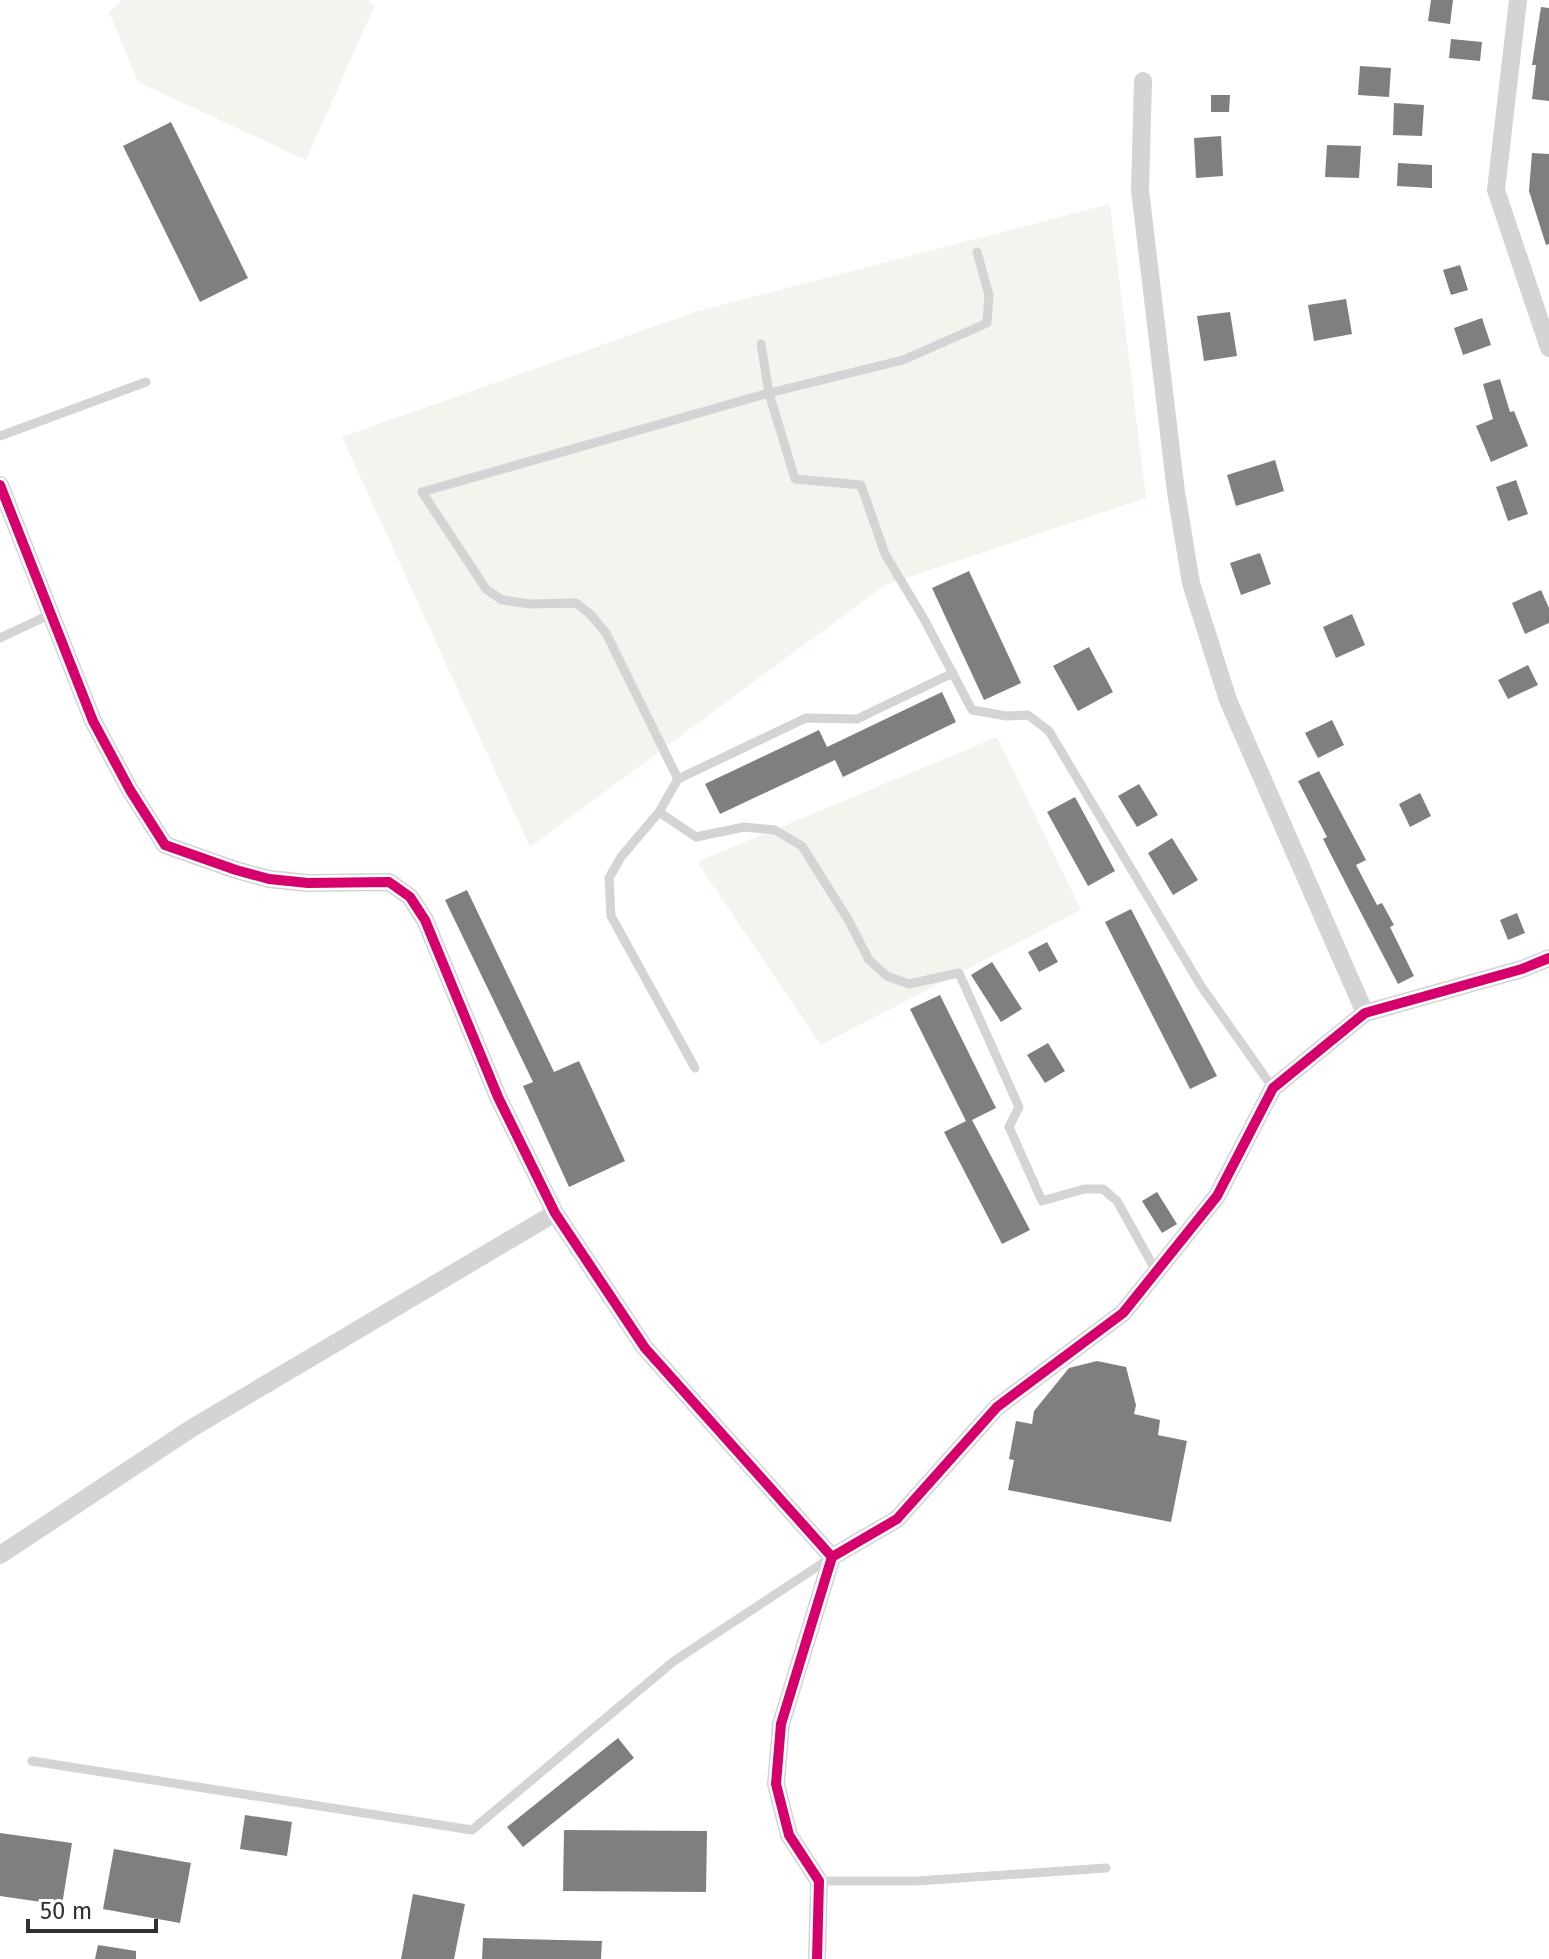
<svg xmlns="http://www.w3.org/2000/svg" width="1549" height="1959" font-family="'Fira Sans',sans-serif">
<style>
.green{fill:#f2f5ed}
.building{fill:#7f7f7f}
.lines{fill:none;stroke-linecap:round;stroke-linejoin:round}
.lane{stroke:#d4d4d4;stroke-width:9}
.street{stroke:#d4d4d4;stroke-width:18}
.cycleway-casing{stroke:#fff;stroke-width:15}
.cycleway{stroke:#d6006c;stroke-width:10}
</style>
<rect width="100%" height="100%" fill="#fff"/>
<path class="green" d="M122,0H368L374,7L306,160L138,82L109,12Z
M1110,204L1146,498L885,585L530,847L342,437L695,312Z
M997,737L1081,910L821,1045L697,862Z"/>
<path class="building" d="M1431,0H1453L1450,24L1428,21Z
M1541,7L1549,8V101L1532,99L1536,65H1532Z
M1451,39L1482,42L1480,61L1449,58Z
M1360,66L1391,68L1389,97L1358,95Z
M1211,95H1230L1229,112H1211Z
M1394,103L1424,105L1422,136L1393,135Z
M171,122L248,278L200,302L123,146Z
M1221,136L1223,176L1196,178L1194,138Z
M1327,145L1361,146L1359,178L1325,177Z
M1532,153L1549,154V244L1546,245L1529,191Z
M1398,163L1432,165V188L1397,186Z
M1460,265L1468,290L1451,295L1443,270Z
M1346,299L1352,334L1314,341L1308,305Z
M1230,312L1237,356L1204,361L1197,316Z
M1482,318L1491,345L1463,355L1454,328Z
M1500,379L1510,412L1514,411L1528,446L1491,462L1476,426L1493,419L1483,384Z
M1275,460L1284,491L1236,506L1227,475Z
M1516,480L1528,514L1508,521L1496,487Z
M1260,553L1271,584L1241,595L1230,563Z
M969,571L1021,683L984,700L932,588Z
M1541,590L1549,608V623L1525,634L1512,603Z
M1352,614L1365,645L1336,658L1323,627Z
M1089,647L1113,692L1078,711L1053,666Z
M1528,665L1538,685L1508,699L1498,680Z
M942,692L956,722L843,777L835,760L720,814L705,784L819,730L827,747Z
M1332,720L1344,745L1318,758L1305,733Z
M1319,771L1366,860L1356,865L1377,905L1382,903L1394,925L1390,927L1414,976L1398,984L1345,882L1323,839L1327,837L1298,781Z
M1139,784L1158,815L1137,827L1118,796Z
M1420,793L1431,816L1410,827L1399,804Z
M1075,797L1115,871L1088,886L1047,812Z
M1172,838L1198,880L1173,895L1148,853Z
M467,890L554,1072L579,1061L625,1161L569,1187L523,1086L533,1082L445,900Z
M1131,909L1217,1076L1190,1089L1105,922Z
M1517,913L1525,933L1508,940L1500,920Z
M1047,942L1058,962L1039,972L1028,952Z
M992,962L1022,1009L1001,1022L971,975Z
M940,995L996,1108L972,1120L1030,1230L1002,1244L944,1132L966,1121L910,1009Z
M1048,1043L1065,1071L1045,1083L1027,1055Z
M1157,1192L1177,1224L1162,1233L1142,1201Z
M1097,1361L1126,1367L1136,1405L1134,1414L1160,1420L1158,1435L1187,1441L1171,1522L1008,1490L1014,1460L1009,1459L1016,1421L1032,1424L1034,1411L1069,1368Z
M618,1738L634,1758L523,1847L507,1827Z
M245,1815L292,1822L287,1856L240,1849Z
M564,1830L707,1831L706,1892L563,1891Z
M0,1833L72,1843L62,1905L0,1896Z
M114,1849L191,1863L180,1923L103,1909Z
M413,1894L465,1904L454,1959H401Z
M483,1938L602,1941L601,1959H482Z
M98,1945L136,1951V1959H95Z"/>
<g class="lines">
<path class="lane" d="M761,344L769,393L795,479L861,485L885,554L924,619L972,710L1007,716L1028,715L1049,731L1201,986L1273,1088
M0,436L146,382
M0,638L51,614
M678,779L806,718L857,719L953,673
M659,812L696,837L744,827L775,830L802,846L849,921L869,960L887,976L909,984L959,973L1019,1107L1009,1127L1042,1201L1084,1189H1103L1117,1201L1156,1271
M695,1068L611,916L609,878L621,857L659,812L678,779L606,633L590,614L576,603L530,604L502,600L486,589L422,492L769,393L903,360L987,323L989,295L977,252
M32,1761L472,1830L674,1661L829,1559
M819,1881H917L1106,1868"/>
<path class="street" d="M1518,0L1496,190L1549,348
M1143,81L1140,190L1176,492L1191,583L1228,700L1365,1013
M0,485L93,721L130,790L165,845L236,870L269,879L308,883L389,882L410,897L425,920L498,1097L555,1213L645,1348L832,1557
M0,1555L192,1428L555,1213
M817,1959L819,1881L789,1835L776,1784L781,1724L832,1557L897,1519L997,1407L1123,1313L1217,1196L1273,1088L1365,1013L1522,969L1549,958"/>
<defs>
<path id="cycleway" d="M0,485L93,721L130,790L165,845L236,870L269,879L308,883L389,882L410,897L425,920L498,1097L555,1213L645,1348L832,1557
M817,1959L819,1881L789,1835L776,1784L781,1724L832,1557L897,1519L997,1407L1123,1313L1217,1196L1273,1088L1365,1013L1522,969L1549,958"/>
</defs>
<use href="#cycleway" class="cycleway-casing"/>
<use href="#cycleway" class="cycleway"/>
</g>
<path d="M28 1919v12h128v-12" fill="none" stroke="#303030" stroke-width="4"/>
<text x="40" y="1919" font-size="24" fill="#303030" stroke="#ffffff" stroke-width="6" paint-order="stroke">50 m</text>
</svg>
